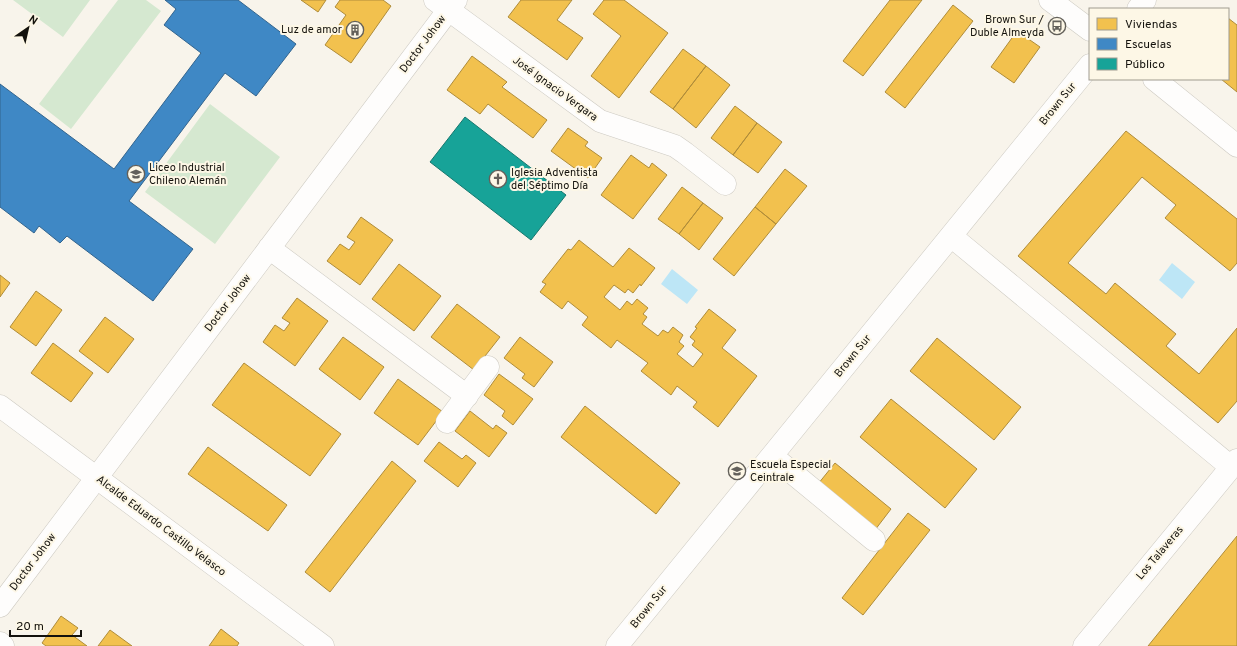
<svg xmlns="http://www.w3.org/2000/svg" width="1237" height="646" font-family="Overpass,sans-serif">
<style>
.green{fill:#d5e8d0}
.water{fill:#bde6f6}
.homes{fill:#f2c14e;stroke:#af8c3a}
.schools{fill:#3f88c5;stroke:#32648e}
.public{fill:#17a398;stroke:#16776e}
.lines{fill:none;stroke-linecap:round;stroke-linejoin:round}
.minor-casing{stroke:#cdcac2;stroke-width:23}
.major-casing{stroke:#cdcac2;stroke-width:23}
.minor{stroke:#fefdfc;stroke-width:22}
.major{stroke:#fefdfc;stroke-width:22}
.labels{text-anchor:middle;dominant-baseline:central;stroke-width:4;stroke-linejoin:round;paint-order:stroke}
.poi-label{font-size:11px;fill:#13110c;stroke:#fdf7e6;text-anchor:start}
.street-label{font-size:11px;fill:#13110c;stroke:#fdf7e6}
</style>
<rect width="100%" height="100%" fill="#f8f4eb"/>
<path class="green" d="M13,0H90L63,37Z
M118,0H146L161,11L71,129L39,104Z
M210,104L280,157L215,244L145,192Z"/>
<path class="water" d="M1172,263L1195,282L1182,299L1159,280Z
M672,269L698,290L687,304L661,284Z"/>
<path class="homes" d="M301,0H326L318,12Z
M340,0H383L391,6L351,63L325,45L346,15L335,7Z
M521,0H572L557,20L583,38L567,60L508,17Z
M604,0H624L668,33L619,98L591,76L621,36L593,14Z
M890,0H922L863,76L843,61Z
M953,5L973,21L905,108L885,92Z
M1228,18L1237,25V92L1221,79H1228Z
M1017,31L1040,47L1014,83L991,67Z
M683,49L706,66L673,109L650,92Z
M472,56L507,82L502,87L547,120L533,138L488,104L480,114L447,90Z
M706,66L730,85L696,128L673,109Z
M735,106L757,123L733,155L711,138Z
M757,123L782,142L758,173L733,155Z
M568,128L588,142L585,146L602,158L588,178L551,151Z
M1126,131L1237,219V263L1230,271L1165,218L1176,205L1142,177L1068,263L1106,294L1115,283L1176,334L1166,346L1199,374L1237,328V401L1218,423L1018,256Z
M631,155L649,168L652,163L667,175L633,219L601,195Z
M785,169L807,186L776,224L755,207Z
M682,187L703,203L679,234L658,219Z
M703,203L723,218L699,250L679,234Z
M755,207L776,224L734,276L713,259Z
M361,217L393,240L360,285L327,261L340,244L349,250L355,242L347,237Z
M579,240L613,267L629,248L655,268L641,286L640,284L633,293L628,289L625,293L614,285L604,297L620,310L627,301L632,305L637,299L648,308L643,314L647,317L642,324L658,336L663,330L668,333L673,327L683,335L679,342L684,346L677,354L693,367L703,354L692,345L695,341L690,337L697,328L695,327L709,309L736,330L722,348L757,376L718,427L693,407L697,402L677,386L671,395L641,371L648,363L617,340L611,348L582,325L588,317L568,301L562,309L540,292L546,284L542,282L568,249L571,250Z
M399,264L441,296L414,331L372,299Z
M0,275L10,283L0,297Z
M36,291L62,310L36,346L10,327Z
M297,298L328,321L295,366L263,342L275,325L284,331L290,323L282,318Z
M457,304L500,337L474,370L431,337Z
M105,317L134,339L108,373L79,351Z
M343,337L384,367L360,400L319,369Z
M520,337L553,362L534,387L522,378L525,374L504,358Z
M937,338L1021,407L994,440L910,371Z
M53,343L93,373L71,402L31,373Z
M244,363L341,434L310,476L212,405Z
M499,374L533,399L513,425L502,416L505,411L484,395Z
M398,379L443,412L418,445L374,413Z
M891,399L977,469L945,508L860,437Z
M585,406L680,483L656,514L561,437Z
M470,411L493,429L496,425L507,433L489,457L455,431Z
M439,442L462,459L466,455L476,463L458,487L424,461Z
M208,447L287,505L268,531L188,474Z
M392,461L416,481L330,592L305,572Z
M835,463L891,509L875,530L818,484Z
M908,513L930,530L863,615L842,598Z
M1237,536V646H1148Z
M61,616L78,628L72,635L87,646H46L42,643Z
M221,629L239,643L237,646H209Z
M110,630L132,646H98Z"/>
<path class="schools" d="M165,0H238L296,44L256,96L225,73L129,201L193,249L153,301L67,236L60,243L39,226L34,233L0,207V84L114,169L201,53L164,25L176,9Z"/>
<path class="public" d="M465,117L566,195L531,240L430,162Z"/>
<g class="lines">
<defs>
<path id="minor" d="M435,0L600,121L675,146L685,153L725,184
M1138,9L1145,0
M951,236L1231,467
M269,248L467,396
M447,422L488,367
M772,456L874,540
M0,606L456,0
M0,643L3,646
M617,646L1090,65
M1084,646L1237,460"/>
<path id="major" d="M1050,0L1090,30
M1154,79L1237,146
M0,406L323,646"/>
</defs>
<use href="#minor" class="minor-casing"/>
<use href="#major" class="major-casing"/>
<use href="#minor" class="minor"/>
<use href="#major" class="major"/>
</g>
<defs>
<symbol id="bus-ring" viewBox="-11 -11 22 22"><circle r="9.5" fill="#fdf7e6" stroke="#63605a" stroke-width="1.5"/><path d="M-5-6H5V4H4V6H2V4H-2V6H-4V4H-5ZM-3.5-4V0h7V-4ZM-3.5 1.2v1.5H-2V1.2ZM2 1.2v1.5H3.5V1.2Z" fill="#63605a"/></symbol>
<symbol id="building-ring" viewBox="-11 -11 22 22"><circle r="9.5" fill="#fdf7e6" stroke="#63605a" stroke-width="1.5"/><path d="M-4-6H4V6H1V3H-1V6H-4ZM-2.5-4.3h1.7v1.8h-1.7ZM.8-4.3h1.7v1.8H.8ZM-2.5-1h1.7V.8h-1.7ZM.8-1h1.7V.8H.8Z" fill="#63605a"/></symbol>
<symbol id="school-ring" viewBox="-11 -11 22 22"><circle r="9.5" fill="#fdf7e6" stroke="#63605a" stroke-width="1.5"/><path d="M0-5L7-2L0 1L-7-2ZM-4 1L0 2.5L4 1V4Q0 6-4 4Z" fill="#63605a"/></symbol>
<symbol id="church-ring" viewBox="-11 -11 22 22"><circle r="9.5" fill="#fdf7e6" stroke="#63605a" stroke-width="1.5"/><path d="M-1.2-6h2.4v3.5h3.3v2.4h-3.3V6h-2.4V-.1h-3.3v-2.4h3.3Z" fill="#63605a"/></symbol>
</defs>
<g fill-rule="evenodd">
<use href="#bus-ring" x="1047" y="16" width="20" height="20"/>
<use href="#building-ring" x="345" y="20" width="20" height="20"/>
<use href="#school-ring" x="126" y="164" width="20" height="20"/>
<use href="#church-ring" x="488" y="169" width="20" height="20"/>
<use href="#school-ring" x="727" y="461" width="20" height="20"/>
</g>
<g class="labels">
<g class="poi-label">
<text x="1044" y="20" text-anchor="end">Brown Sur /<tspan x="1044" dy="13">Duble Almeyda</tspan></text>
<text x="342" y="30" text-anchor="end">Luz de amor</text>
<text x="149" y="168">Liceo Industrial<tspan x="149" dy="13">Chileno Alemán</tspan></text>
<text x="511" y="173">Iglesia Adventista<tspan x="511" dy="13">del Séptimo Día</tspan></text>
<text x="750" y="465">Escuela Especial<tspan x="750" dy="13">Ceintrale</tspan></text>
</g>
<g class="street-label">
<text transform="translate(423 44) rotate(-53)">Doctor Johow</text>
<text transform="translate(555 89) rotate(36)">José Ignacio Vergara</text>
<text transform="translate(1058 104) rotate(-51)">Brown Sur</text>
<text transform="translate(228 303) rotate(-53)">Doctor Johow</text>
<text transform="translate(853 356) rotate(-51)">Brown Sur</text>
<text transform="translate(161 526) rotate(37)">Alcalde Eduardo Castillo Velasco</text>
<text transform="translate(1160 553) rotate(-50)">Los Talaveras</text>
<text transform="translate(33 562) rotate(-53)">Doctor Johow</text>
<text transform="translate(649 607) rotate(-51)">Brown Sur</text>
</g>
</g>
<rect x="1089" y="8" width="140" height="72" fill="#fdf7e6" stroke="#9f9b8f"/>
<rect x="1097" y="18" width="20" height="12" fill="#f2c14e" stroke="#9f9b8f"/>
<text x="1125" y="28" font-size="12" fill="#13110c">Viviendas</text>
<rect x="1097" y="38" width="20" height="12" fill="#3f88c5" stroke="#9f9b8f"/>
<text x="1125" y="48" font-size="12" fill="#13110c">Escuelas</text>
<rect x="1097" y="58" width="20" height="12" fill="#17a398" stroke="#9f9b8f"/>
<text x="1125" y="68" font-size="12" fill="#13110c">Público</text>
<g transform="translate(28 28) rotate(34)" stroke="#fdf7e6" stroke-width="3" paint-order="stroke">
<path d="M0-3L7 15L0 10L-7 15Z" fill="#13110c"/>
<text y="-6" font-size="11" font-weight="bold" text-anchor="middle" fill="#13110c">N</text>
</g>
<path d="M10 630v6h71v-6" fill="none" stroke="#13110c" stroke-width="2"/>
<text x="16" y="630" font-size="12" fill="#13110c" stroke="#fdf7e6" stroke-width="3" paint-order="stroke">20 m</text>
</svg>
